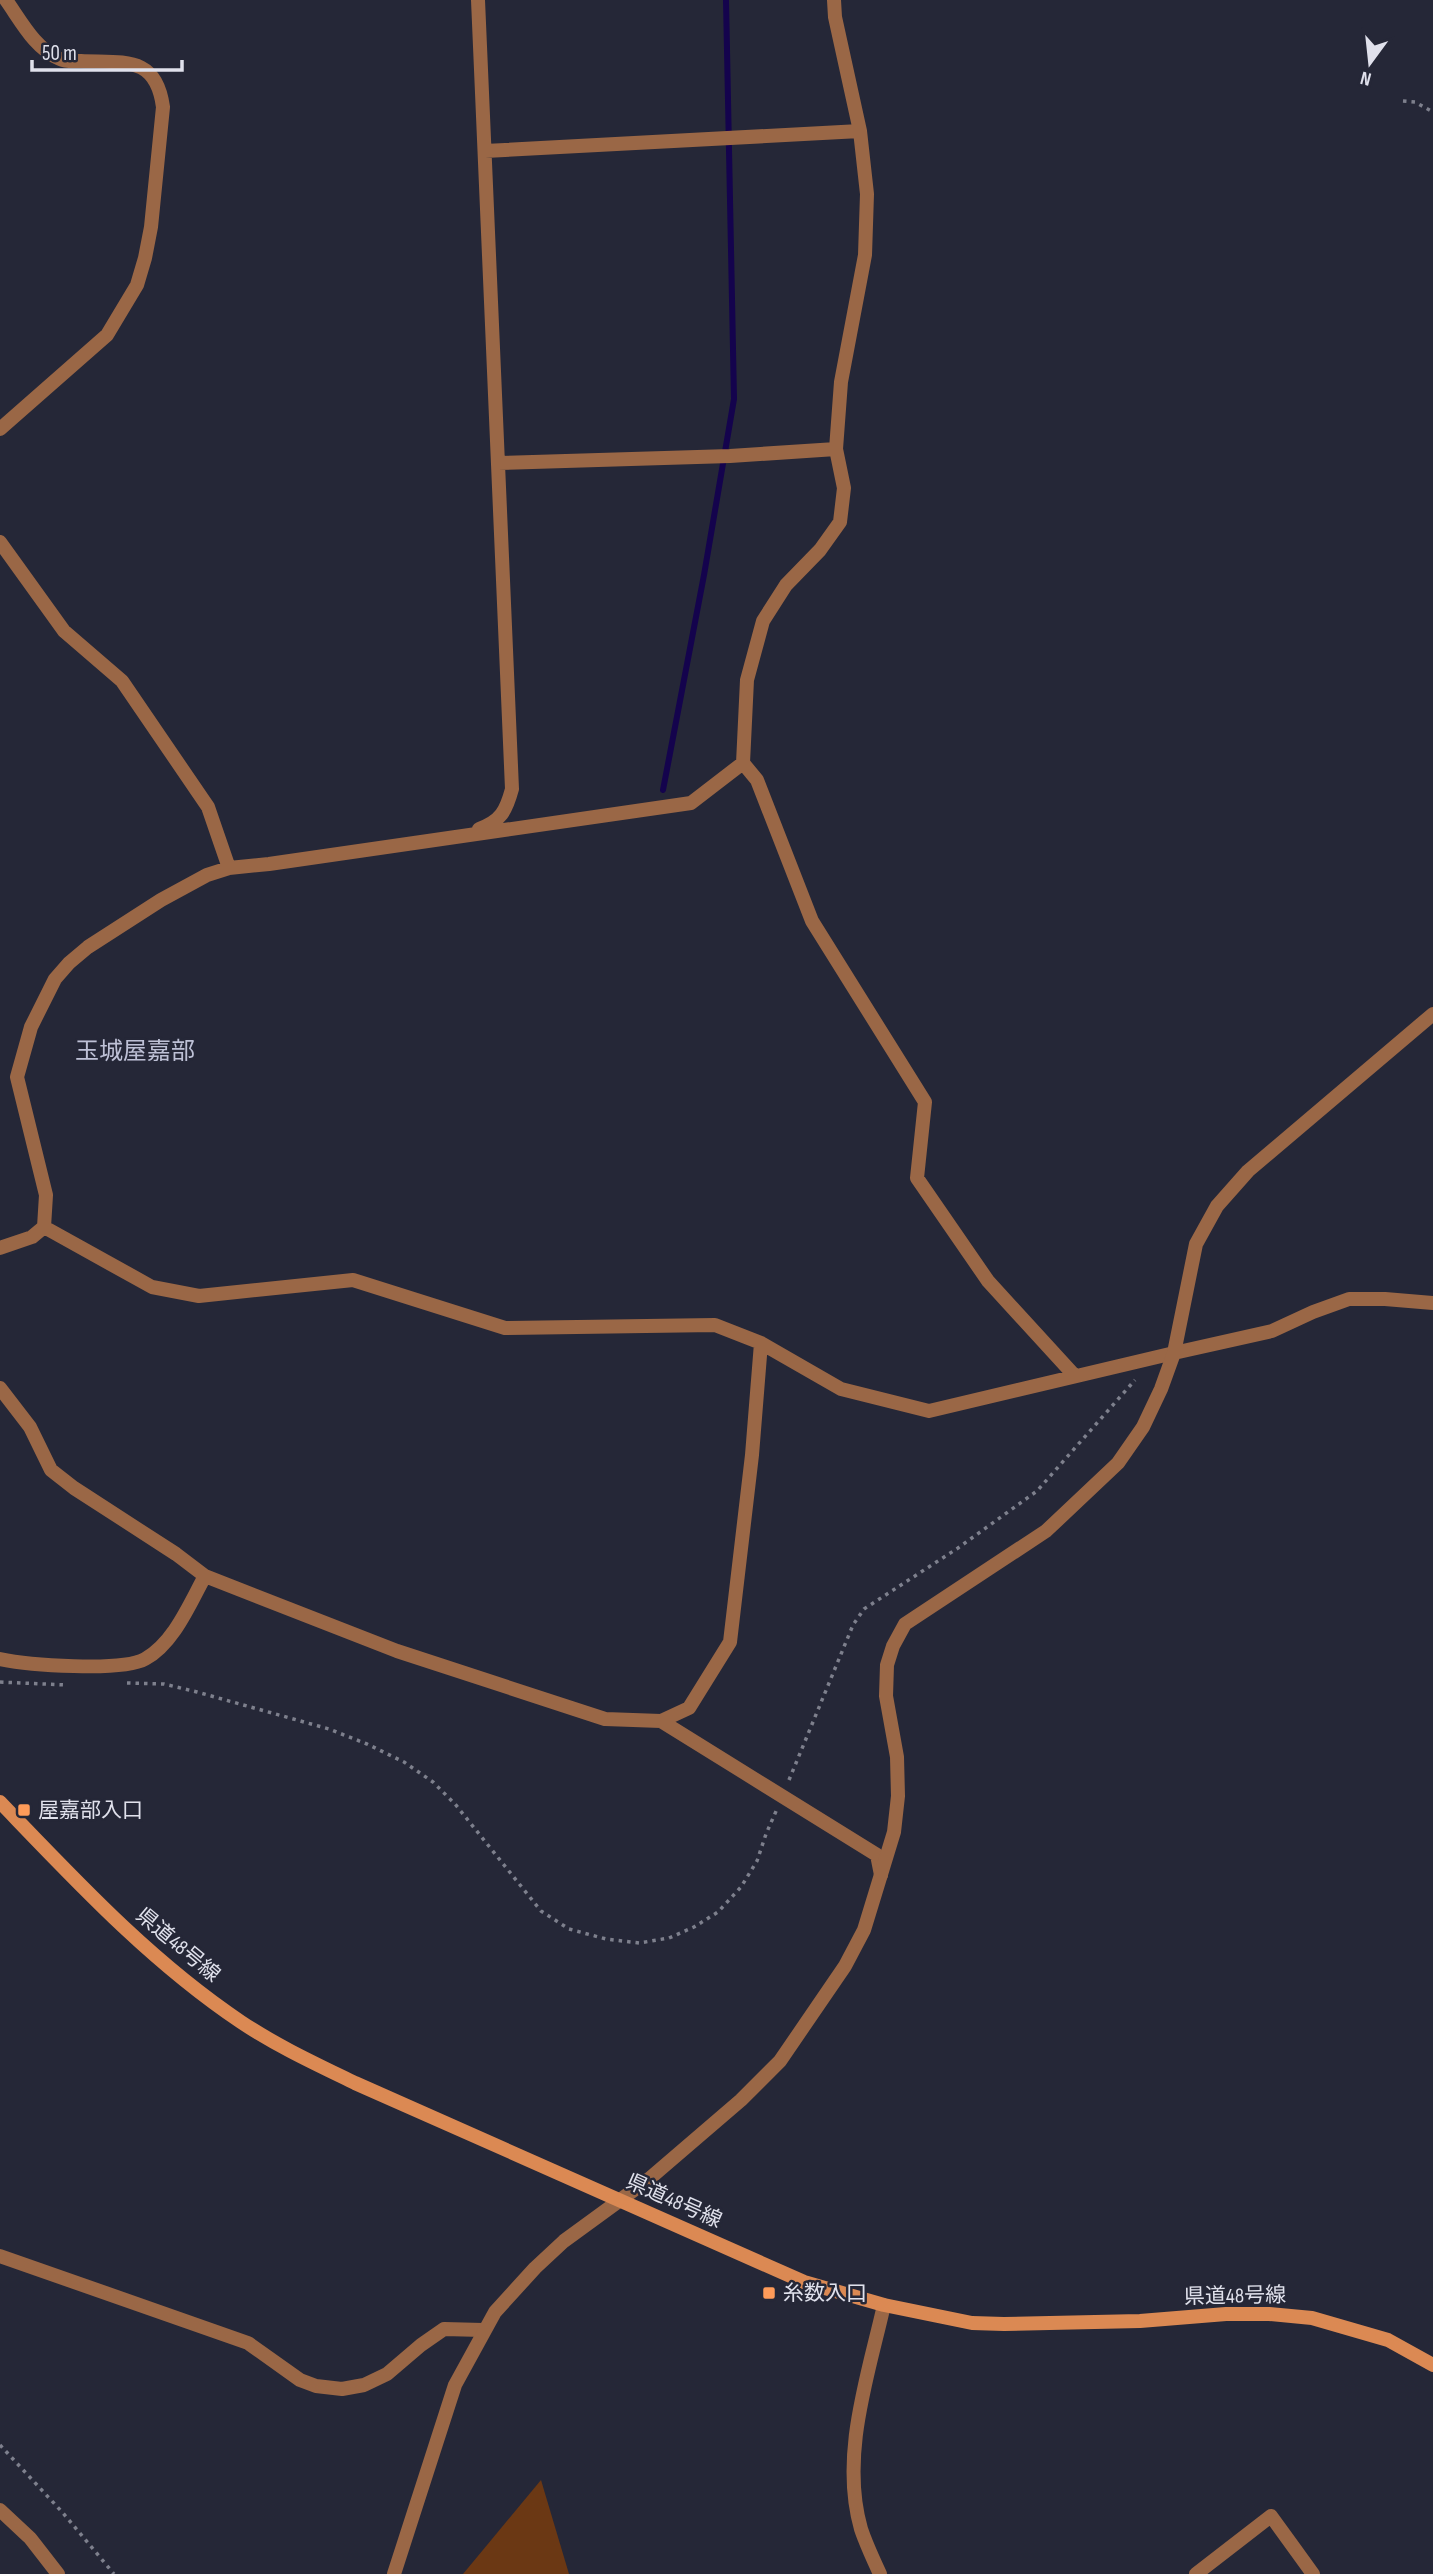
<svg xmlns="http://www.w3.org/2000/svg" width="1433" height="2574" font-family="'Sofia Sans Condensed','Noto Sans JP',sans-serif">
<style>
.green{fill:#6b3814}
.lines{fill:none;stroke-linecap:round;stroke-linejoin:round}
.stream{stroke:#14034d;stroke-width:6}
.path{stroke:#7e808d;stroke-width:3.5;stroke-dasharray:3.5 5;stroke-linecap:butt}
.minor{stroke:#9a6746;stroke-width:14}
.tertiary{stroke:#9a6746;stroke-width:14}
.secondary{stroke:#db8953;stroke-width:14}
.poi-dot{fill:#fe9b59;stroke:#252737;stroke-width:2.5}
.labels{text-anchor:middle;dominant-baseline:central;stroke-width:5;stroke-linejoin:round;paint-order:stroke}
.poi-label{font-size:21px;fill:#e0e1ec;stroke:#252737;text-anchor:start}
.street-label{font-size:21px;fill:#e0e1ec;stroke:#252737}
.quarter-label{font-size:24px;fill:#bec1d6;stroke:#252737}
</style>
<rect width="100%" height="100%" fill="#252737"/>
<path class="green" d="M541,2480L569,2574H463Z"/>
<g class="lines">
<path class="stream" d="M663,790L704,575L734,399L726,0"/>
<path class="path" d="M1403,101L1415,102L1433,112
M0,1682L67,1685
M127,1683L164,1684L197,1692L329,1729L367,1744L404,1762L433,1782L455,1804L541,1911L569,1929L606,1939L639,1943L669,1938L694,1927L718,1912L741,1887L757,1861L766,1834L777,1809
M789,1780L853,1625L864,1609L958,1548L1037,1491L1135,1380
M0,2445L63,2513L114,2574"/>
<path class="minor" d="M478,0L512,789C506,811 501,821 479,829
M834,0L835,17L860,131L867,194L865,255L841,382L836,449L844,488L840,522L820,550L786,585L763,621L747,680L743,763L757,780L812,921L925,1102L917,1178L988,1281L1074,1375
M485,151L860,131
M0,429L107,335L137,285L145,258L151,227L163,107C156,55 124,63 81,61C74,61 66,62 60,59C35,49 21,21 6,0
M498,463L730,456L836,449
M0,542L64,631L122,681L208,807L229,868
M44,1227L152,1287L199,1296L353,1280L505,1328L715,1325L761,1343L841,1389L929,1411L1174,1353
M0,1248L32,1237L44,1227L46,1195L17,1077L31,1027L55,979L69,963L88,947L161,900L207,875L229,868L269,864L691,803L743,763
M0,1388L30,1427L51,1470L74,1488L176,1554L205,1576L397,1651L605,1719L661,1721L689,1708L730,1642L752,1455L761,1343
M0,1659C27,1665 122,1672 145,1659C174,1643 190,1603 205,1576
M661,1721L877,1855L881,1875
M0,2256L248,2343L300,2380L316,2386L342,2389L364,2385L387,2374L421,2345L444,2329L483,2330
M1196,2574L1271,2516L1313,2574"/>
<path class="tertiary" d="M1174,1353L1272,1331L1313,1312L1349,1299H1385L1433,1303
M0,2510L30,2538L58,2574
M394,2574L455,2385L495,2312L535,2268L564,2241L649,2179L741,2100L780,2061L845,1966L864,1930L894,1832L898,1796L897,1757L886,1696L887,1665L893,1646L905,1624L1046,1531L1118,1463L1143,1427L1161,1389L1174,1353L1196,1244L1217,1206L1248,1171L1433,1014
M880,2574C873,2559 866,2544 861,2529C840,2456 868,2376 884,2305"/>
<path class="secondary" d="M0,1802C76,1881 150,1961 241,2022C277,2046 316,2064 355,2083L804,2282L884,2305L972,2323L1004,2324L1140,2321L1226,2314H1269L1312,2318L1388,2340L1433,2365"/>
</g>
<g class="poi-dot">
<rect x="17" y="1803" width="14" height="14" rx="3.5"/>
<rect x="762" y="2286" width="14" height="14" rx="3.5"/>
</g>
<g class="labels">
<g class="poi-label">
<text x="38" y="1810">屋嘉部入口</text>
<text x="783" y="2293">糸数入口</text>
</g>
<g class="street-label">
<text transform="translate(178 1945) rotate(40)">県道48号線</text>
<text transform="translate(674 2201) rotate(24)">県道48号線</text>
<text transform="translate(1235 2296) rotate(-1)">県道48号線</text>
</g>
<g class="quarter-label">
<text x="135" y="1051">玉城屋嘉部</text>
</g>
</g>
<g transform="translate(1370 63) rotate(195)" stroke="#252737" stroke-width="5" paint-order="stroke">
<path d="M0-5L12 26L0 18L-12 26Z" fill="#e0e1ec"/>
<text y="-10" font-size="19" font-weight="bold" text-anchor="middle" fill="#e0e1ec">N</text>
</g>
<path d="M32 60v10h150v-10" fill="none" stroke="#e0e1ec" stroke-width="3.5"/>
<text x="42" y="60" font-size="21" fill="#e0e1ec" stroke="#252737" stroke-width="5" paint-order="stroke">50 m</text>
</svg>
